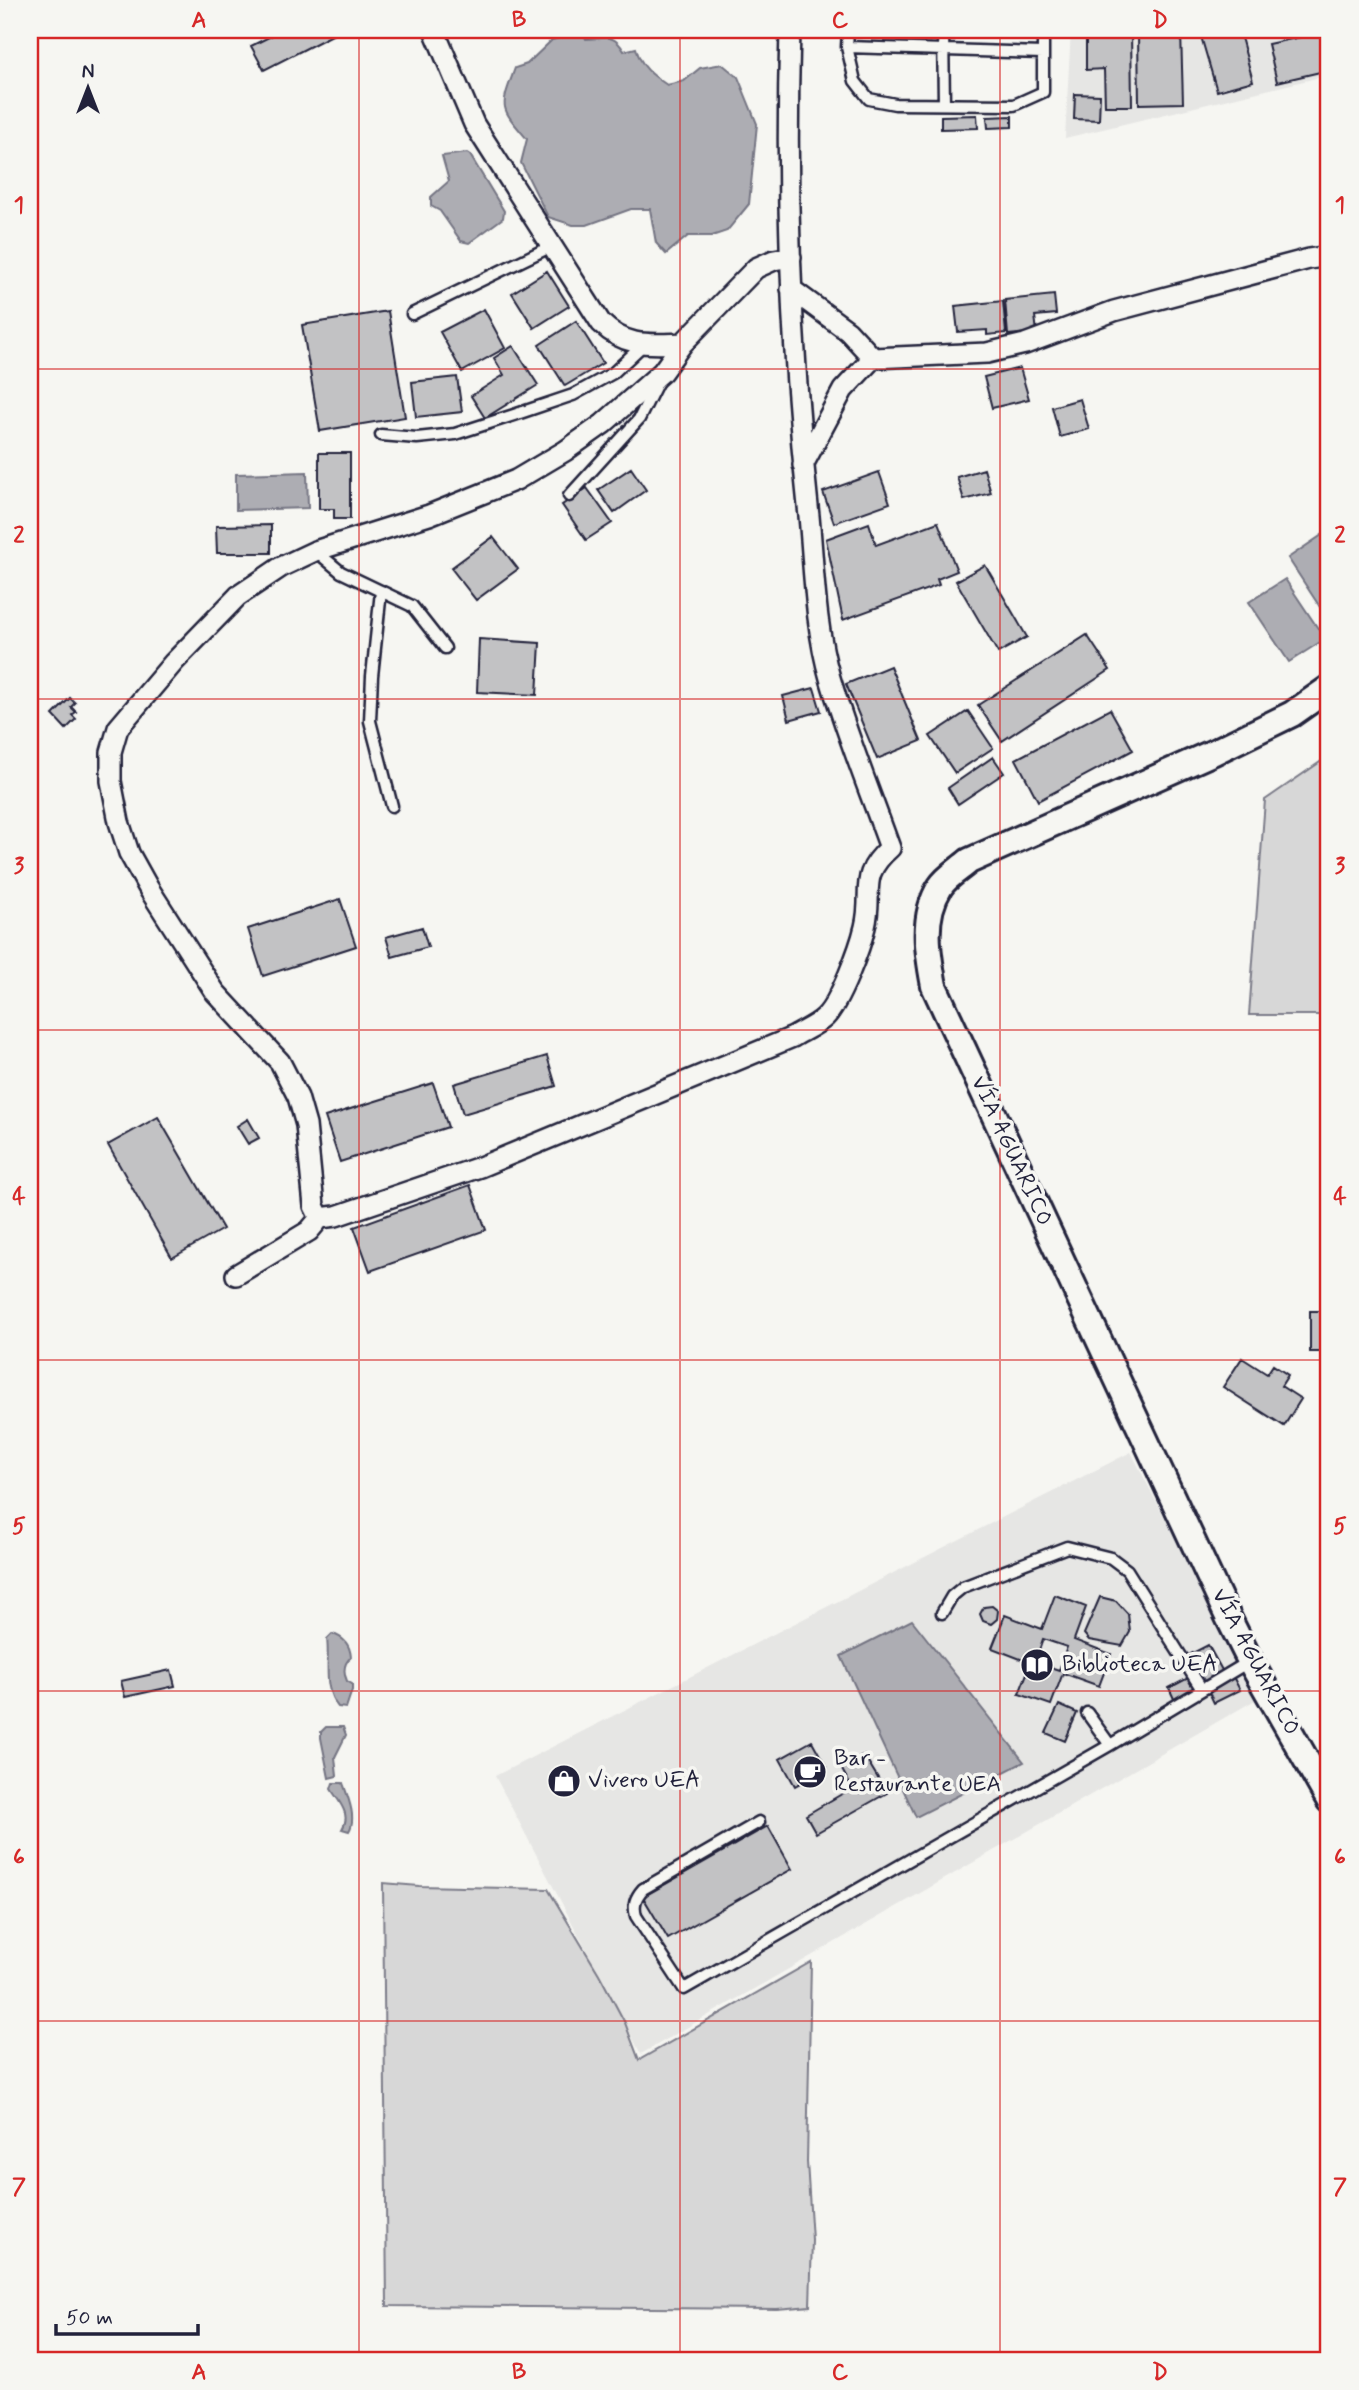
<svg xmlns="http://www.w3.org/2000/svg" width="1359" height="2390" font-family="Mynerve,sans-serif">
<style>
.built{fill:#e6e6e4}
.green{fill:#d7d7d7;stroke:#7c7c89;stroke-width:2}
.water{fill:#adadb3;stroke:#757583;stroke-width:2}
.building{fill:#c2c2c4;stroke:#22223b;stroke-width:2;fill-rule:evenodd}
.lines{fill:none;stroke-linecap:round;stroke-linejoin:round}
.service-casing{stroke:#22223b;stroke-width:15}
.minor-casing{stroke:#22223b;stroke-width:24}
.tertiary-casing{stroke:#22223b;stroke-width:30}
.service{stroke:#f6f6f2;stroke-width:10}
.minor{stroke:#f6f6f2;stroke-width:19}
.tertiary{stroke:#f6f6f2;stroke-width:24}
.grid{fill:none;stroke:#d62828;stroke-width:2;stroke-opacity:0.55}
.labels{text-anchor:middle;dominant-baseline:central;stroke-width:7;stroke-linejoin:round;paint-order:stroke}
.street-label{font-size:23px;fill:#22223b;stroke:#f6f6f2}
.poi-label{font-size:23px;fill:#22223b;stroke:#f6f6f2;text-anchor:start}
.neatline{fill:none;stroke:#d62828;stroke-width:2.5}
.grid-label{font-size:23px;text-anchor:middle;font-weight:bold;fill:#d62828}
</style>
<rect width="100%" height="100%" fill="#f6f6f2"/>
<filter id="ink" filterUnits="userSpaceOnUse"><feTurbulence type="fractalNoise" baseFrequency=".0143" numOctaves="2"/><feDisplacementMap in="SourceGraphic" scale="14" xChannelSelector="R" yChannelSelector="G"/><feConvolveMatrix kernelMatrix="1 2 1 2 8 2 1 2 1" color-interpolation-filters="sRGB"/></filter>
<g filter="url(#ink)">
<path class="built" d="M1071,30H1329V75L1065,138Z
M1131,1452L1257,1699L641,2054L495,1776Z"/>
<path class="green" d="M1329,756V1015H1249L1265,800Z
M383,1883L419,1886L548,1889L599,1974L625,2023L639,2060L811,1962L807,2162L812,2240L810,2306L777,2309L387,2306Z"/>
<path class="water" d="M583,32L586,39C605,39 613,32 624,51L636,48C641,67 652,75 667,85L684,81L700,68L722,64L738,77L757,124L749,204L727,231L712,236H688L666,254L656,243L650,209H631L587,225H573L548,217L521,163L527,139C499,106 500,109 515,68L527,64L552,40Z
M467,153L470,155L504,211L503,218L469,243L461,241L440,211L431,206V197L449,181L442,156Z
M307,472L308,508L236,510V474Z
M1325,533L1329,539V621L1288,558Z
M1285,579L1325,639L1289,662L1249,602Z
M912,1620L1024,1762L916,1817L841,1656Z
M332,1634C344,1637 350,1645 351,1657C343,1664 343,1672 347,1681L352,1684V1690L346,1708L338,1707C322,1688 330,1661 327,1639Z
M326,1727H343L346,1735L335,1757L337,1776L329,1778L321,1738V1732Z
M333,1783H343C348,1797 357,1818 349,1831L342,1829C352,1815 339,1802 331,1789Z"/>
<path class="building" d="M268,30H342L264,70L251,46L271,36Z
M1086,30H1131L1132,106H1105L1104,69L1086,70Z
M1210,30H1239L1253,81L1217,91L1200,33Z
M1181,31L1183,103L1139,104L1138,32Z
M1329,31V70L1277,82L1268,44Z
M1075,94L1100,95L1099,120L1074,119Z
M977,115L978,128L941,129V116Z
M1012,116V127L988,128L987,117Z
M547,271L569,306L534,328L512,293Z
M1054,295L1056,314L1035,316L1037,332L1008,335L1005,300Z
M1003,301L1006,333L987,335V330L958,332L955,306Z
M484,309L505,348L462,372L440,332Z
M388,311L405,417L320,431L302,325Z
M576,321L603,363L565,386L539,345Z
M513,346L538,385L485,418L471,396L504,375L494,358Z
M1020,368L1029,399L992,408L984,377Z
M457,377L462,412L416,417L412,382Z
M1080,399L1089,429L1060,437L1052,407Z
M319,453H350V519H334V509H319Z
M631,468L646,490L614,513L598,490Z
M984,469L991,493L964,500L957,477Z
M879,472L890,503L834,523L823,492Z
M587,488L612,523L586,540L562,505Z
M938,522L957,571L937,579L939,585L843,620L826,539L869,523L876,545Z
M271,525V553H217L216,526Z
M493,537L518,569L476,600L451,568Z
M985,565L1027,637L998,653L956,581Z
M1087,635L1110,670L1002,741L978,705Z
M479,639L540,643L537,695L477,692Z
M890,666L921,741L877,759L846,684Z
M814,688L821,711L789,720L783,696Z
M70,698L75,703L71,707L76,712L72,715L76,719L66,729L53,715Z
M1110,709L1133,750L1038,801L1016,759Z
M968,711L993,748L955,773L930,736Z
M993,757L1004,773L958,804L948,788Z
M340,899L356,946L263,976L248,929Z
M422,927L428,947L392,957L386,937Z
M547,1056L556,1086L463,1114L454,1084Z
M433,1083L448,1127L340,1162L325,1117Z
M158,1117L223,1229L172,1258L108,1145Z
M248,1119L259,1138L248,1144L237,1126Z
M470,1185L486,1230L370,1271L354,1227Z
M1310,1311H1327L1329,1352H1310Z
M1242,1358L1267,1374L1273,1365L1288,1375L1281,1386L1301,1399L1284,1426L1223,1387Z
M1055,1595L1086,1607L1074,1640L1111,1654L1099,1686L1063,1673L1051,1705L1019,1694L1031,1663L992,1648L1005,1615L1042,1629ZM1043,1639L1067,1647L1059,1670L1035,1662Z
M1100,1597L1116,1601L1128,1614L1130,1632L1122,1646L1089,1640L1084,1634Z
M992,1606L998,1611L997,1619L991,1624L983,1621L980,1614L984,1607Z
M1208,1645L1223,1672L1202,1683L1187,1656Z
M171,1670L175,1686L125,1697L121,1681Z
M1231,1673L1240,1690L1214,1703L1206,1686Z
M1190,1677L1197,1689L1175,1701L1169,1688Z
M1059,1705L1077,1713L1065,1741L1046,1733Z
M812,1741L827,1768L795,1786L780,1759Z
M864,1755L887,1793L816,1833L806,1815L852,1788L841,1768Z
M768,1826L792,1869L668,1939L643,1897Z"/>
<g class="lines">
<defs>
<path id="service" d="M848,30L847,47L855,81L869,99L895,104L1014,105L1043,92V30
M943,30L944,104
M847,47L1043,53
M412,314L552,246
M381,435L417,438L455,434L514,415L573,395L613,373L643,345
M569,496L639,419L659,379
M316,551L341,572L412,606L445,648
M381,591L372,676L370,721L392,806
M942,1613L952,1596L963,1587L1067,1547L1111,1558L1127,1570L1201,1688
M1087,1713L1110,1745
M759,1822L643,1889C635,1898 633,1905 636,1916L684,1989L1110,1745L1250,1661"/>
<path id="minor" d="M434,30L474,124L601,323C626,348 650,344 683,343
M790,30C785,192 791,354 809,516C814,569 815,627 830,678C847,736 870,792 890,848C857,877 874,891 865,927C860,948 840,1002 825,1017C817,1025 803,1031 793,1037L480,1167L336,1216L320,1218L314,1206L306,1125L298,1097L280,1062L215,992L149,889L129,853L119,822L111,781V752L118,728L174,662L238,596L281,567L315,551L429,515L516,480L565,451L603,424L662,372L683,343L756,268L774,260L791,257
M791,289L848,331L873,358L987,353L1025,344L1114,311L1309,259L1329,256
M803,465L843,390L873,358
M236,1275L309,1231L320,1218"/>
<path id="tertiary" d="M1329,688L1292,714L1214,752L969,861C960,869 946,877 940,887C921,917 928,954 934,986L1229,1619L1250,1661L1329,1800"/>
</defs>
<use href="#service" class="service-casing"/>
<use href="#minor" class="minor-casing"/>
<use href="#tertiary" class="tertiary-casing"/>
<use href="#service" class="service"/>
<use href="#minor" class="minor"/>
<use href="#tertiary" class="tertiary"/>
</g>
</g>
<path class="grid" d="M359,30V2360M680,30V2360M1000,30V2360M30,369H1329M30,699H1329M30,1030H1329M30,1360H1329M30,1691H1329M30,2021H1329"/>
<defs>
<symbol id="library-disc" viewBox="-11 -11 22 22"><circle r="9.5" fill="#22223b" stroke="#f6f6f2"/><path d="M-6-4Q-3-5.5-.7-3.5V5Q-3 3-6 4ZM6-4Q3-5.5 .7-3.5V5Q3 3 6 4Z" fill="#fff"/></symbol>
<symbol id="cafe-disc" viewBox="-11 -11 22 22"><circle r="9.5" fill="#22223b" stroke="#f6f6f2"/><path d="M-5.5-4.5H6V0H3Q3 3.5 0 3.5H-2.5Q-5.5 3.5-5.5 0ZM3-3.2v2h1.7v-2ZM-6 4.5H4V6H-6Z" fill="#fff"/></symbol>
<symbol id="shop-disc" viewBox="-11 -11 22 22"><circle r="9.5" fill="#22223b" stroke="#f6f6f2"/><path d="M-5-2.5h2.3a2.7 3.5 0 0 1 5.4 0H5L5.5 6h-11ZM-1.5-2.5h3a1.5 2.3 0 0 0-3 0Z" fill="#fff"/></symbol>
</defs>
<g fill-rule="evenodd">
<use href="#library-disc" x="1018" y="1646" width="38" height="38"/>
<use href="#cafe-disc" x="791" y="1753" width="38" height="38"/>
<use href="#shop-disc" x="545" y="1762" width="38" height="38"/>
</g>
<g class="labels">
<g class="street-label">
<text transform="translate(1011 1151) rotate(65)">VÍA AGUARICO</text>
<text transform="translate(1255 1662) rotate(62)">VÍA AGUARICO</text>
</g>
<g class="poi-label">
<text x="1062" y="1665">Biblioteca UEA</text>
<text x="834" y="1759">Bar -<tspan x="834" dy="26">Restaurante UEA</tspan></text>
<text x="588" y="1781">Vivero UEA</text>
</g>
</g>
<rect width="1359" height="2390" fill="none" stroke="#f6f6f2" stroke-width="77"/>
<g transform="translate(88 88)" stroke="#f6f6f2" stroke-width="5" paint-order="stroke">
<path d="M0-5L12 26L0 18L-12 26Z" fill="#22223b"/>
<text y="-10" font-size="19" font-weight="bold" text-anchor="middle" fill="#22223b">N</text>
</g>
<path d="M56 2324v10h142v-10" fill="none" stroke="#22223b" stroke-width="3.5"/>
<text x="66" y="2324" font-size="21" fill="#22223b" stroke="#f6f6f2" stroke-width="5" paint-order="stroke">50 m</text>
<rect x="38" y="38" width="1282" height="2314" class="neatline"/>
<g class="grid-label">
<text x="199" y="27">A</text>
<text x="519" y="27">B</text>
<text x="840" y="27">C</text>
<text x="1160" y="27">D</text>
<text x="19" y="212">1</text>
<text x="1340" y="212">1</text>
<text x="19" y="542">2</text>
<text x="1340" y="542">2</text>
<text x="19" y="873">3</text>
<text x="1340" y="873">3</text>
<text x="19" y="1203">4</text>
<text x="1340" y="1203">4</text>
<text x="19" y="1533">5</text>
<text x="1340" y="1533">5</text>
<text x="19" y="1864">6</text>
<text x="1340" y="1864">6</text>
<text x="19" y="2194">7</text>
<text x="1340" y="2194">7</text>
<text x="199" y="2379">A</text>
<text x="519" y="2379">B</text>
<text x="840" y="2379">C</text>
<text x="1160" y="2379">D</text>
</g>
</svg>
